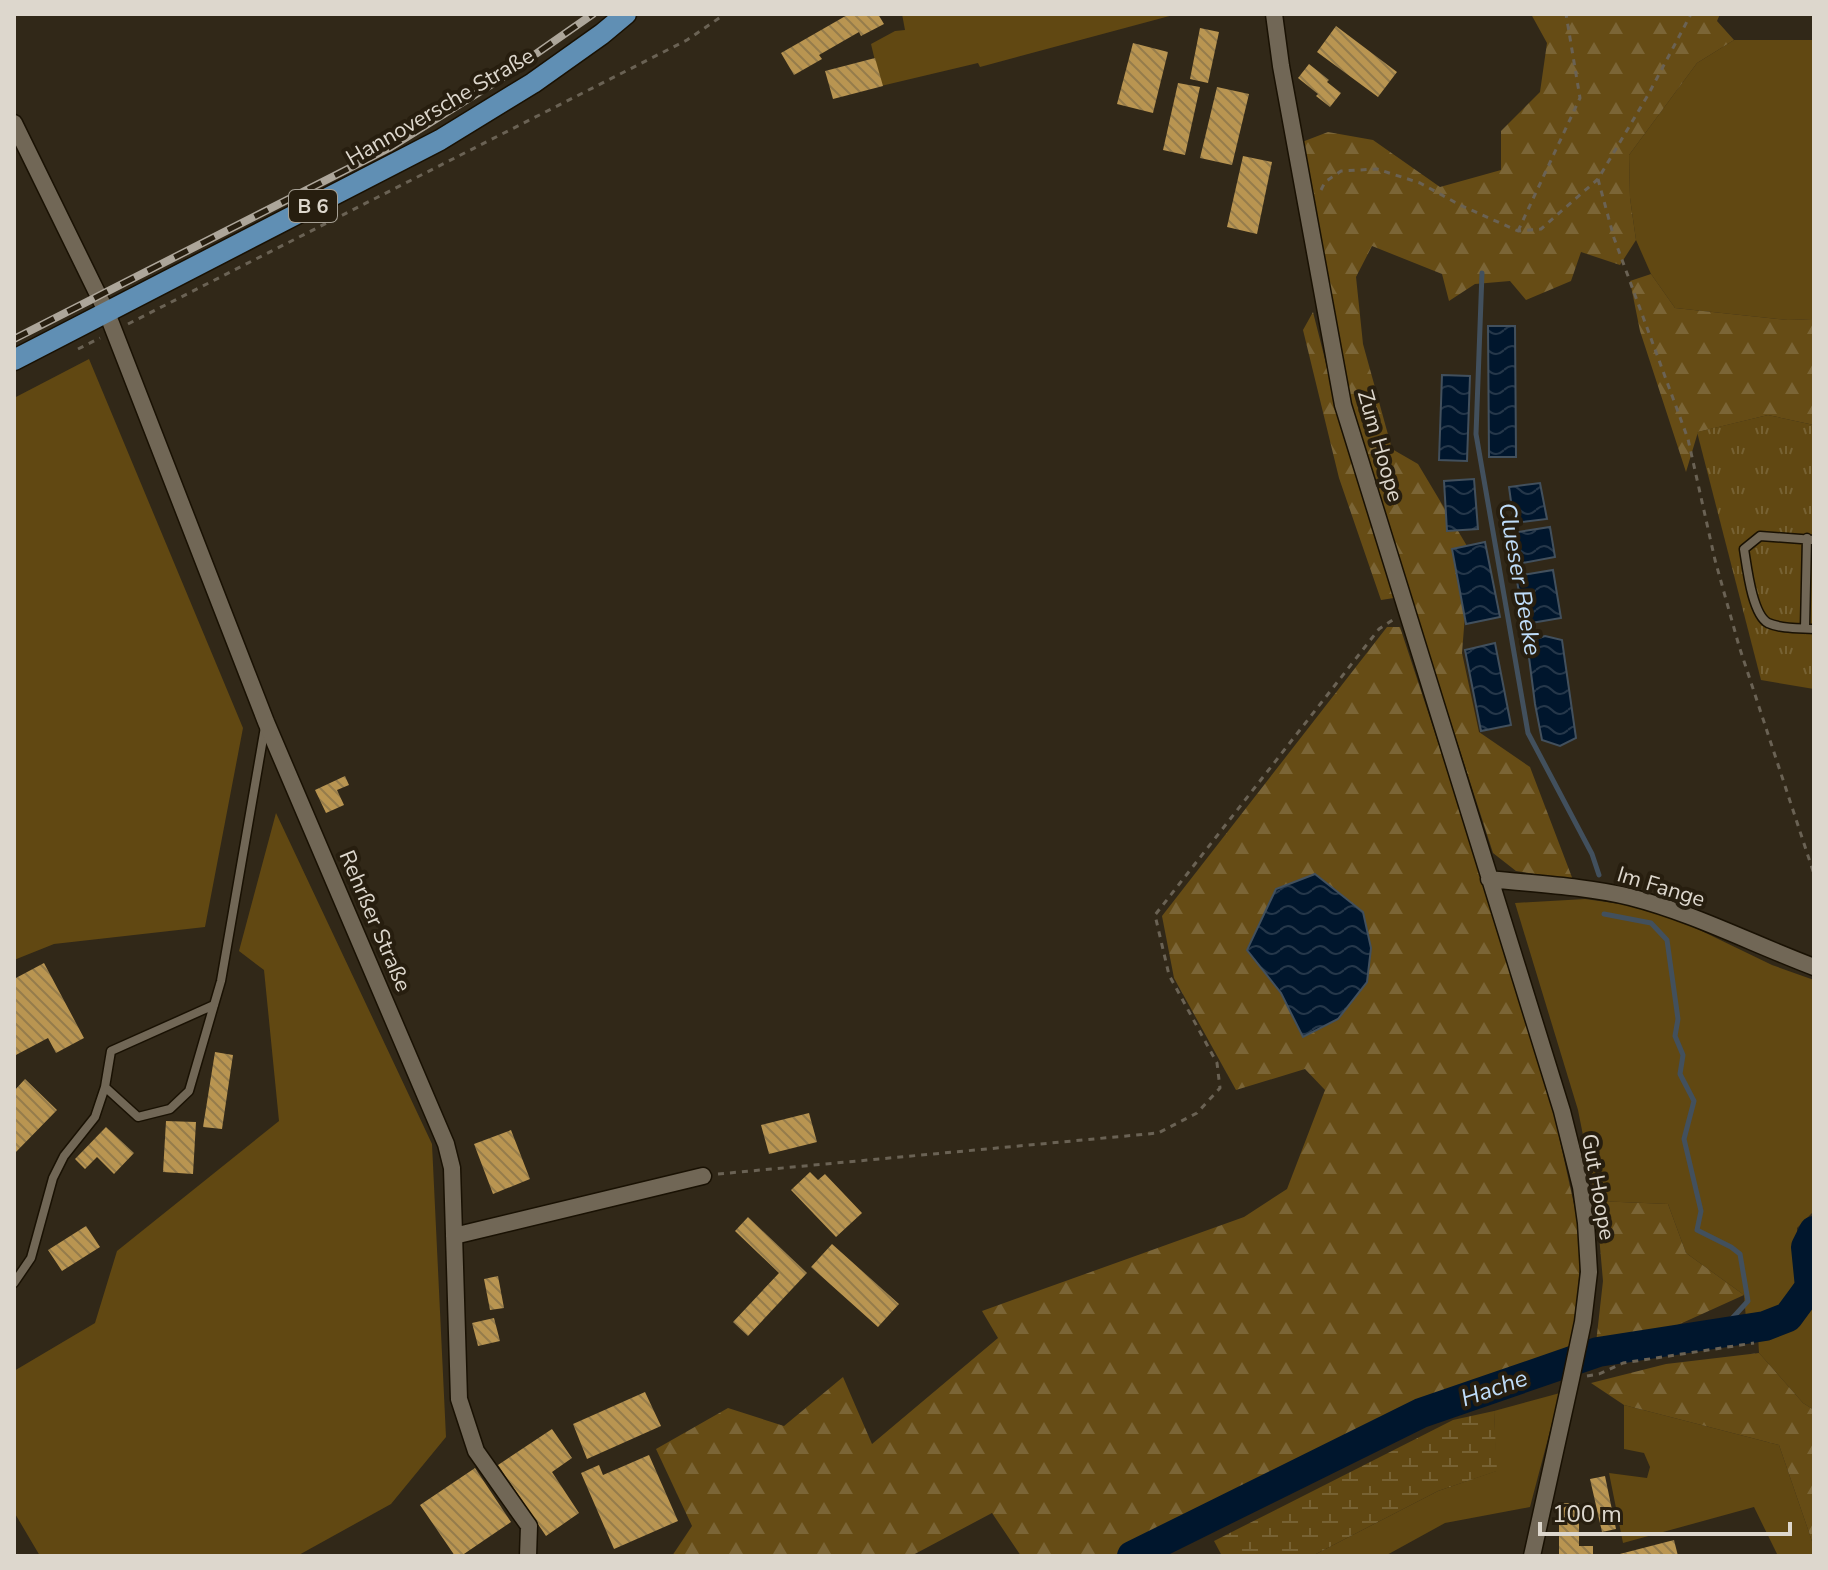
<svg xmlns="http://www.w3.org/2000/svg" width="1828" height="1570" font-family="'Nunito Sans',sans-serif">
<style>
.grass{fill:#614812}
.forest{fill:url(#forest-firs)}
.wetland{fill:url(#wetland-marsh)}
.park{fill:url(#park-tufts)}
.water{fill:url(#water-waves);stroke:#42505d;stroke-width:2}
.lines{fill:none;stroke-linecap:round;stroke-linejoin:round}
.stream{stroke:#42505d;stroke-width:5}
.river{stroke:#00162d;stroke-width:30}
.building{fill:url(#building-back-hatch)}
.lane-casing{stroke:#191103;stroke-width:11}
.street-casing{stroke:#191103;stroke-width:19}
.primary-casing{stroke:#191103;stroke-width:23}
.path{stroke:#6a6254;stroke-width:3;stroke-dasharray:6 6;stroke-linecap:butt}
.lane{stroke:#716756;stroke-width:8}
.street{stroke:#716756;stroke-width:16}
.primary{stroke:#608fb4;stroke-width:20}
.rail-casing{stroke:#ada69a;stroke-width:8}
.rail{stroke:#271e0f;stroke-width:5;stroke-dasharray:15;stroke-linecap:butt}
.labels{text-anchor:middle;dominant-baseline:central;stroke-width:8;stroke-linejoin:round;paint-order:stroke}
.shield{fill:#271e0f;stroke:#a6a094;stroke-width:2}
.shield-label{font-size:20px;font-weight:bold;fill:#ddd7cd}
.street-label{font-size:22px;fill:#ddd7cd;stroke:#271e0f}
.water-label{font-size:24px;font-style:italic;fill:#bfddfa;stroke:#271e0f}
</style>
<defs>
<pattern id="forest-firs" width="22" height="20" patternUnits="userSpaceOnUse" patternTransform="scale(2)"><rect width="22" height="20" fill="#664c15"/><path d="M5 1l3.5 6h-7zM16 11l3.5 6h-7z" fill="#7b6536"/></pattern>
<pattern id="wetland-marsh" width="20" height="14" patternUnits="userSpaceOnUse" patternTransform="scale(2)"><rect width="20" height="14" fill="#614812"/><path d="M1 5h8M5 5V1M11 12h8M15 12V8" fill="none" stroke="#776233"/></pattern>
<pattern id="park-tufts" width="24" height="20" patternUnits="userSpaceOnUse" patternTransform="scale(2)"><rect width="24" height="20" fill="#614812"/><path d="M3 7l-1-3M5 7V3M7 7l1-3M15 17l-1-3M17 17v-4M19 17l1-3" fill="none" stroke="#776233"/></pattern>
<pattern id="water-waves" width="16" height="10" patternUnits="userSpaceOnUse" patternTransform="scale(2)"><rect width="16" height="10" fill="#00162d"/><path d="M0 5q4-4 8 0t8 0" fill="none" stroke="#25374a"/></pattern>
<pattern id="building-back-hatch" width="6" height="6" patternUnits="userSpaceOnUse" patternTransform="scale(2)"><rect width="6" height="6" fill="#b99551"/><path d="M-1 5l2 2M0 0l6 6M5-1l2 2" fill="none" stroke="#957c4b"/></pattern>
</defs>
<rect width="100%" height="100%" fill="#312818"/>
<path class="grass" d="M902,14H1177L980,67L978,63L881,86L871,44L895,31L905,30Z
M1734,40H1814V319L1788,320L1675,308L1651,274L1636,240L1630,198L1629,155L1697,63Z
M89,359L243,728L205,927L54,944L14,960V398Z
M276,813L432,1144L446,1437L391,1504L297,1556H40L14,1512V1371L95,1323L117,1251L279,1121L264,970L239,951Z
M1585,899L1628,905L1681,921L1772,965L1814,980V1211L1797,1228L1799,1276L1779,1307L1746,1319L1744,1295L1686,1253L1668,1204L1596,1201L1578,1110L1515,903Z
M1814,1293V1410L1803,1403L1759,1353L1758,1335L1792,1325Z
M1560,1393L1530,1507L1445,1523L1385,1556H1312L1438,1491L1496,1471L1494,1411Z
M1624,1405L1779,1445L1814,1547V1556H1778L1754,1507L1623,1543L1609,1473L1647,1478L1650,1467L1644,1453L1624,1449Z"/>
<path class="forest" d="M1531,14H1720L1717,21L1734,40L1697,63L1629,155L1630,198L1636,240L1620,265L1581,252L1571,281L1526,300L1510,281L1475,284L1449,301L1442,274L1372,246L1356,277L1363,344L1392,449L1418,464L1470,551L1462,653L1479,732L1530,767L1573,880L1516,871L1493,853L1348,403L1302,142L1328,132L1373,140L1440,187L1501,170V131L1540,92L1547,43Z
M1651,274L1675,308L1788,320L1814,319V425L1768,415L1698,432L1686,472L1640,331L1630,281Z
M1313,312L1337,407L1394,598L1381,600L1339,478L1303,330Z
M1387,627H1400L1483,879L1554,1114L1579,1227L1580,1259L1577,1310L1569,1346L1538,1363L1393,1415L1378,1425L1117,1556H1021L992,1513L911,1556H672L692,1526L656,1449L728,1408L784,1426L843,1377L872,1444L998,1338L982,1311L1244,1217L1287,1189L1325,1090L1305,1069L1236,1090L1174,978L1162,916Z
M1596,1201L1668,1204L1686,1253L1744,1295L1649,1338L1596,1343L1603,1281Z
M1759,1353L1803,1403L1814,1410V1547L1779,1445L1624,1405L1591,1383L1666,1364Z"/>
<path class="wetland" d="M1494,1411L1497,1471L1438,1491L1312,1556H1222L1214,1541L1453,1420Z"/>
<path class="park" d="M1768,415L1814,425V689L1761,680L1697,432Z"/>
<path class="water" d="M1488,326H1515L1516,457H1489Z
M1442,375L1470,376L1467,461L1439,460Z
M1474,479L1478,529L1447,531L1444,481Z
M1540,483L1547,519L1514,523L1509,487Z
M1550,527L1555,557L1517,564L1512,533Z
M1485,542L1500,617L1466,624L1452,549Z
M1553,570L1561,618L1525,624L1516,576Z
M1545,636L1562,640L1576,738L1560,746L1542,740L1535,704L1527,642Z
M1495,643L1511,725L1481,731L1465,650Z
M1315,874L1363,912L1371,948L1367,982L1338,1019L1303,1037L1281,993L1247,950L1276,889Z"/>
<g class="lines">
<path class="stream" d="M1482,273L1476,434L1528,733L1592,854L1599,875
M1604,914L1651,923L1667,940L1678,1019L1675,1036L1683,1055L1680,1074L1694,1101L1684,1139L1701,1211L1697,1230L1731,1247L1740,1254L1748,1301L1727,1324L1726,1332"/>
<path class="river" d="M1132,1556L1421,1413L1598,1352L1765,1326L1788,1317L1810,1287L1806,1247L1814,1231"/>
</g>
<path class="building" d="M849,14H878L884,24L861,36L859,32L819,55L822,59L794,75L781,53Z
M1336,26L1397,72L1378,97L1317,52Z
M1200,28L1219,32L1208,83L1190,79Z
M1133,43L1168,52L1153,113L1117,104Z
M875,58L883,86L833,99L825,71Z
M1309,64L1329,80L1327,82L1341,93L1330,107L1316,96L1318,94L1298,78Z
M1178,83L1200,87L1185,155L1163,150Z
M1217,87L1249,94L1232,165L1200,158Z
M1243,156L1272,162L1257,234L1227,227Z
M345,776L349,785L337,790L344,805L326,813L315,790Z
M44,963L84,1038L56,1053L48,1038L14,1056V979Z
M215,1052L233,1055L222,1129L203,1127Z
M25,1079L57,1110L14,1154V1091Z
M809,1113L817,1142L769,1154L761,1125Z
M166,1121L196,1122L193,1174L163,1172Z
M106,1127L134,1153L114,1174L97,1157L85,1169L75,1159Z
M511,1130L530,1179L493,1194L474,1144Z
M810,1172L818,1180L825,1174L862,1213L836,1237L791,1190Z
M748,1217L807,1273L748,1336L733,1322L779,1273L735,1231Z
M86,1226L100,1247L62,1271L48,1250Z
M832,1244L899,1304L878,1327L811,1267Z
M498,1276L504,1308L490,1310L484,1279Z
M494,1318L500,1341L478,1346L472,1323Z
M645,1392L661,1426L587,1459L573,1424Z
M552,1429L572,1458L552,1472L579,1513L546,1536L498,1465Z
M649,1455L678,1521L614,1549L581,1473L599,1465L603,1475Z
M475,1468L511,1522L461,1556H455L420,1505Z
M1605,1476L1616,1529L1602,1532L1590,1479Z
M1559,1503H1579V1546H1593V1556H1559Z
M1674,1540L1678,1556H1616V1555Z"/>
<g class="lines">
<defs>
<path id="lane" d="M1814,540L1760,536L1744,549C1747,567 1752,614 1768,623C1781,629 1800,628 1814,629
M1805,628L1807,538
M214,1005L111,1051L105,1087L138,1117L170,1109L189,1091L221,981L265,727
M14,1283L31,1258L53,1178L64,1156L95,1117L105,1087"/>
<path id="street" d="M1274,14L1281,66L1343,405L1562,1111L1581,1187L1586,1223L1589,1272L1583,1322L1571,1379L1532,1556
M14,123L107,313L266,722L446,1144L452,1168L459,1399L476,1451L529,1526L528,1556
M1489,879C1535,884 1584,886 1630,897C1693,913 1753,944 1814,967
M454,1236L703,1176"/>
<path id="primary" d="M14,360L440,140L533,83L602,34L626,14"/>
</defs>
<use href="#lane" class="lane-casing"/>
<use href="#street" class="street-casing"/>
<use href="#primary" class="primary-casing"/>
<path class="path" d="M1598,179L1614,238L1688,439L1715,560L1739,646L1814,874
M1321,190L1325,182L1341,171L1377,169L1420,183L1460,205L1518,231L1541,229L1598,179L1648,95L1691,14
M1518,231L1580,98L1566,14
M128,324L687,40L725,14
M78,349L100,338
M718,1174L1158,1133L1197,1113L1220,1088L1217,1063L1169,975L1155,915L1379,629L1394,619
M1587,1376L1599,1374L1623,1363L1754,1343"/>
<use href="#lane" class="lane"/>
<use href="#street" class="street"/>
<use href="#primary" class="primary"/>
<defs>
<path id="rail" d="M14,339L389,148L500,79L593,14"/>
</defs>
<use href="#rail" class="rail-casing"/>
<use href="#rail" class="rail"/>
</g>
<g class="labels">
<rect class="shield" x="289" y="190" width="48" height="32" rx="6"/>
<g class="shield-label">
<text x="313" y="206">B 6</text>
</g>
<g class="street-label">
<text transform="translate(440 107) rotate(-30)">Hannoversche Straße</text>
<text transform="translate(1380 446) rotate(74)">Zum Hoope</text>
<text transform="translate(1661 887) rotate(17)">Im Fange</text>
<text transform="translate(375 921) rotate(67)">Rehrßer Straße</text>
<text transform="translate(1598 1187) rotate(80)">Gut Hoope</text>
</g>
<g class="water-label">
<text transform="translate(1520 579) rotate(80)">Clueser Beeke</text>
<text transform="translate(1494 1388) rotate(-19)">Hache</text>
</g>
</g>
<rect width="1828" height="1570" fill="none" stroke="#ddd7cd" stroke-width="32"/>
<path d="M1540 1522v12h250v-12" fill="none" stroke="#ddd7cd" stroke-width="4"/>
<text x="1552" y="1522" font-size="24" fill="#ddd7cd" stroke="#271e0f" stroke-width="6" paint-order="stroke">100 m</text>
</svg>
